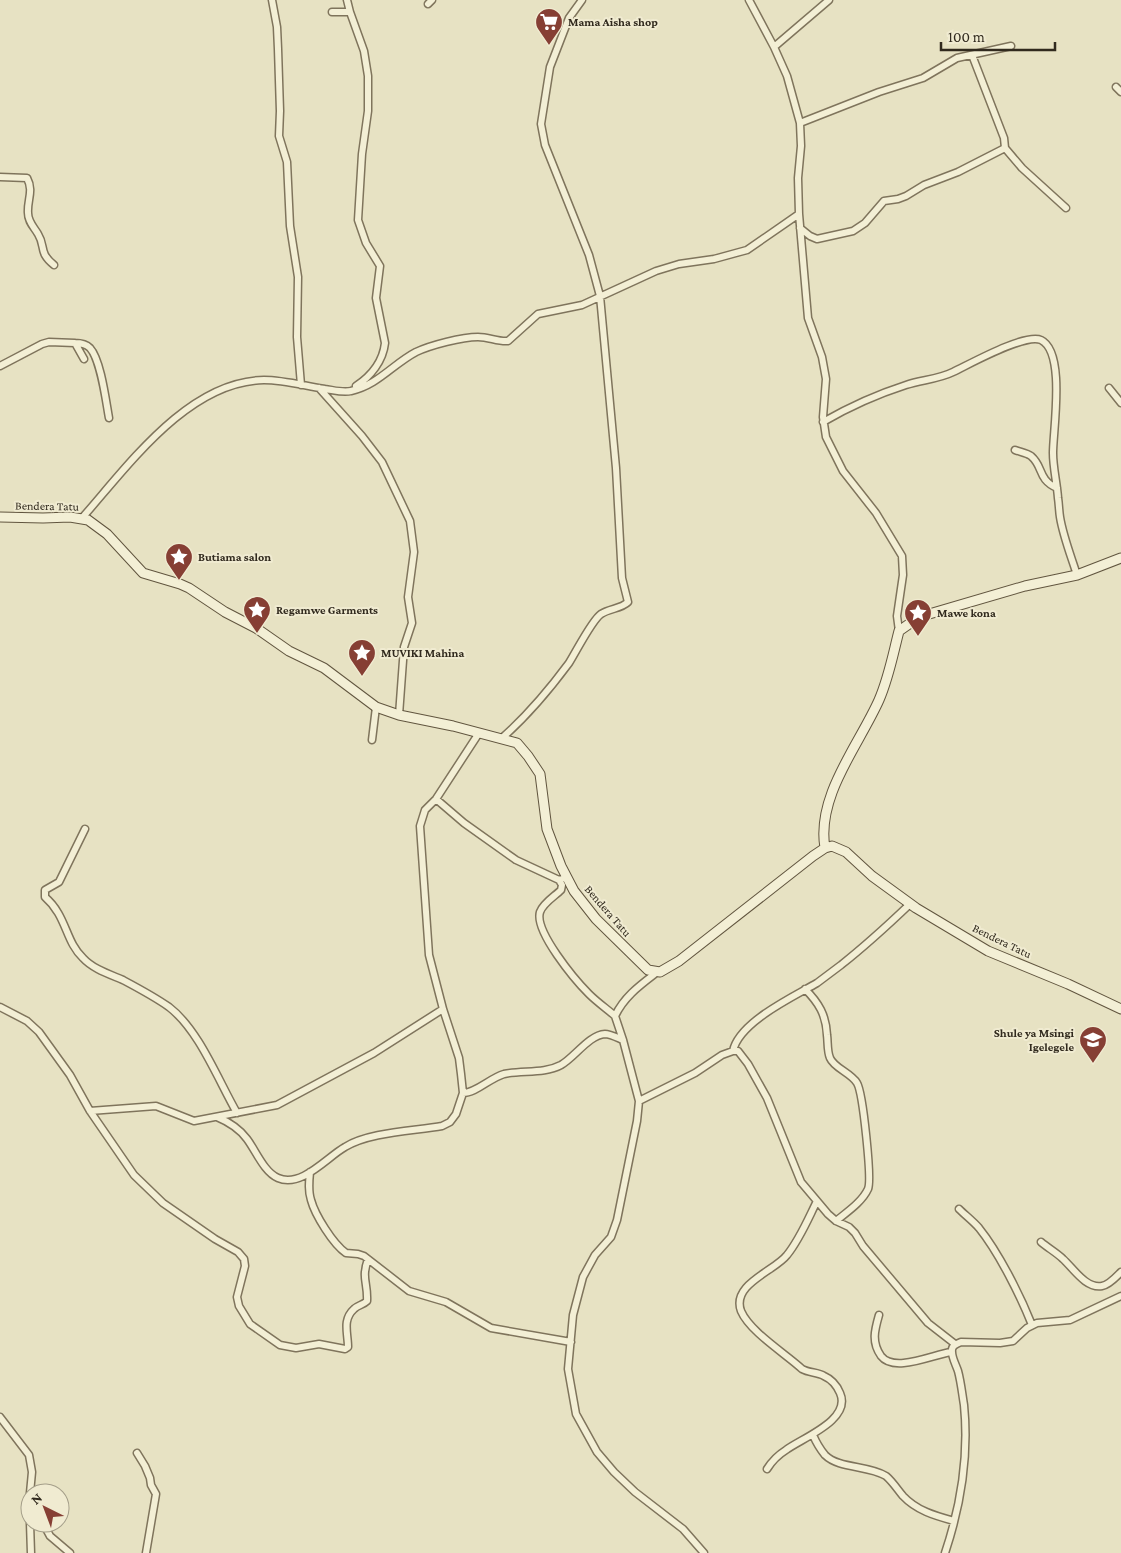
<svg xmlns="http://www.w3.org/2000/svg" width="1121" height="1553" font-family="'Crimson Pro',serif">
<style>
.lines{fill:none;stroke-linecap:round;stroke-linejoin:round}
.street-casing{stroke:#7f745c;stroke-width:9}
.secondary-casing{stroke:#61553f;stroke-width:11}
.street{stroke:#f3efd5;stroke-width:6}
.secondary{stroke:#f3efd5;stroke-width:9}
.labels{text-anchor:middle;dominant-baseline:central;stroke-width:4;stroke-linejoin:round;paint-order:stroke}
.poi-label{font-size:12px;font-weight:bold;fill:#312a1e;stroke:#f0ebd1;text-anchor:start}
.street-label{font-size:12px;fill:#312a1e;stroke:#f0ebd1}
</style>
<rect width="100%" height="100%" fill="#e7e2c3"/>
<g class="lines">
<defs>
<path id="street" d="M272,0L277,27L278,49L280,111L279,136L287,162L290,226L298,277L297,337L301,385
M347,0L350,12
M749,0L774,47L787,76L800,123L801,146L798,178L799,214L808,318L822,357L826,379L823,417L826,437L843,471L876,513L902,556L903,575L897,616L899,631
M428,4L432,0
M332,12H350L364,51L368,76V111L362,154L358,220L366,243L380,266L376,298L385,343C383,361 371,376 356,386
M774,47L829,0
M972,55L1004,138L1005,148L1022,168L1066,208
M1116,87L1121,92
M800,123L879,92L923,78L957,58L1011,46
M0,177L27,178C34,191 27,200 28,213C28,222 34,227 38,234C46,247 38,252 54,265
M800,228L810,236L817,239L853,231L865,223L884,201L898,199L906,196L924,185L958,172L1005,148
M75,343C81,343 86,344 90,348C101,360 106,402 109,418
M0,366L42,344L49,342L75,343L84,359
M319,388L362,436L382,462L410,521L414,552L408,597L412,623L404,647L399,715
M1109,388L1121,403
M823,422C849,407 878,394 906,385C921,380 939,379 953,372C970,364 1025,333 1041,340C1066,352 1053,430 1053,453C1053,468 1057,483 1058,498C1059,504 1059,511 1060,517C1063,536 1071,556 1077,575
M1015,450C1020,452 1027,453 1031,456C1044,467 1037,479 1057,488
M82,518C128,466 188,381 264,380C284,380 305,386 325,389C333,390 343,393 351,391C378,385 393,364 416,352C431,345 462,337 478,337C489,337 498,342 508,341L538,314L582,305L656,271L679,264L714,259L747,250L799,214
M502,738C527,716 549,690 569,663C576,652 592,620 601,614C610,608 621,609 628,602L622,578L616,468L600,296L589,255L545,145L541,124L550,67L569,18L582,0
M372,740L376,707
M436,799L464,823L516,860L559,880L562,879
M85,829L59,882L45,890V897C67,916 65,941 83,958C93,969 109,974 123,980C138,988 155,997 169,1007C199,1030 218,1080 237,1113
M559,880L562,885L561,890C555,896 543,903 540,912C534,931 575,980 589,994C597,1002 607,1009 615,1016
M656,973C639,986 624,997 615,1016L623,1040L639,1101L637,1121L617,1220L611,1237L595,1255L583,1277L573,1315L568,1369L576,1414L597,1452L614,1472L635,1492L683,1529L704,1553
M805,989C819,1003 826,1015 827,1035C828,1042 827,1051 830,1058C834,1068 851,1073 857,1083C863,1093 872,1180 868,1189C862,1202 847,1212 836,1221
M0,1007L27,1021L39,1032L70,1075L90,1111L134,1175L163,1203L215,1239L238,1252L244,1259L245,1266L237,1297L239,1306L250,1324L280,1345L296,1348L319,1344L345,1349L348,1347C348,1333 342,1320 354,1309C358,1305 363,1305 367,1301C368,1282 361,1279 368,1259
M733,1051C739,1022 793,997 817,983C825,977 833,971 841,965C865,946 888,925 910,904
M463,1093C476,1093 490,1078 504,1074C523,1070 544,1074 561,1065C575,1057 589,1035 605,1034C610,1034 618,1038 623,1040
M639,1101L695,1073L722,1055L733,1051H738L748,1064L767,1098L801,1182L828,1214L836,1221L849,1227L855,1233L863,1246L928,1323L955,1344
M90,1111L156,1106L194,1121L277,1105L374,1053L443,1009
M217,1117C229,1122 239,1128 247,1139C256,1151 264,1172 278,1178C302,1188 327,1157 345,1147C369,1132 414,1131 442,1126L450,1122L456,1114L463,1093L461,1074L459,1058L443,1009L429,955L420,826L425,810L436,799L479,733
M310,1172C309,1182 308,1191 311,1200C315,1215 333,1244 346,1253L358,1254L364,1256L409,1291L446,1302L491,1328L571,1342
M959,1209C965,1215 973,1221 979,1228C999,1253 1020,1295 1032,1325
M1041,1242C1048,1248 1057,1253 1063,1259C1073,1268 1086,1289 1102,1286C1109,1285 1116,1277 1121,1272
M879,1315C875,1329 871,1342 881,1356C894,1373 932,1355 951,1352
M0,1417L29,1455L32,1472L30,1493
M813,1435C816,1442 820,1449 825,1455C839,1469 868,1465 886,1476C893,1482 897,1489 903,1496C917,1511 936,1516 954,1521
M137,1453L145,1466L150,1478L151,1485L156,1494L146,1553
M767,1469C772,1461 778,1455 786,1450C802,1438 852,1420 840,1393C837,1386 831,1379 824,1376C818,1372 809,1373 802,1369C786,1354 750,1332 741,1311C731,1284 775,1271 787,1255C800,1239 808,1219 817,1201
M30,1493V1512
M30,1523L31,1553
M43,1523L50,1536L70,1553
M945,1553C961,1505 969,1455 964,1405C962,1393 961,1382 958,1371C956,1365 952,1358 952,1352C951,1346 956,1344 961,1342L1000,1343L1013,1341L1027,1328L1037,1323L1070,1320L1121,1296"/>
<path id="secondary" d="M0,517L43,518L70,517L88,520L107,534L143,573L180,584L189,588L225,612L256,628L289,651L324,668L376,707L399,715L453,726L517,743L528,756L540,774L547,829L561,866L574,891L596,919L648,970L660,972L679,961L813,856L825,848L832,846L846,852L872,876L916,908L988,951L1068,984L1121,1009
M825,848C816,796 859,745 879,700C889,677 893,654 899,631L919,617L1025,586L1077,575L1121,558"/>
</defs>
<use href="#street" class="street-casing"/>
<use href="#secondary" class="secondary-casing"/>
<use href="#street" class="street"/>
<use href="#secondary" class="secondary"/>
</g>
<defs>
<symbol id="supermarket-pin" viewBox="-11 -11 22 30"><path d="M0 17L-7.5 6A9.5 9.5 0 1 1 7.5 6Z" fill="#863f34" stroke="#f0ebd1"/><path d="M-6-5.5h2.5l.6 2H6L4.5 2H-2.5L-4.4-4H-6ZM-1.5 3.2a1.3 1.3 0 1 0 .1 0ZM3 3.2a1.3 1.3 0 1 0 .1 0Z" fill="#fff"/></symbol>
<symbol id="sight-pin" viewBox="-11 -11 22 30"><path d="M0 17L-7.5 6A9.5 9.5 0 1 1 7.5 6Z" fill="#863f34" stroke="#f0ebd1"/><path d="M0-6L1.8-2.2L6-1.7L2.9 1.2L3.7 5.4L0 3.3L-3.7 5.4L-2.9 1.2L-6-1.7L-1.8-2.2Z" fill="#fff"/></symbol>
<symbol id="school-pin" viewBox="-11 -11 22 30"><path d="M0 17L-7.5 6A9.5 9.5 0 1 1 7.5 6Z" fill="#863f34" stroke="#f0ebd1"/><path d="M0-5L7-2L0 1L-7-2ZM-4 1L0 2.5L4 1V4Q0 6-4 4Z" fill="#fff"/></symbol>
</defs>
<g fill-rule="evenodd">
<use href="#supermarket-pin" x="533" y="6" width="32" height="43"/>
<use href="#sight-pin" x="163" y="541" width="32" height="43"/>
<use href="#sight-pin" x="241" y="594" width="32" height="43"/>
<use href="#sight-pin" x="902" y="597" width="32" height="43"/>
<use href="#sight-pin" x="346" y="637" width="32" height="43"/>
<use href="#school-pin" x="1077" y="1024" width="32" height="43"/>
</g>
<g class="labels">
<g class="poi-label">
<text x="568" y="22">Mama Aisha shop</text>
<text x="198" y="557">Butiama salon</text>
<text x="276" y="610">Regamwe Garments</text>
<text x="937" y="613">Mawe kona</text>
<text x="381" y="653">MUVIKI Mahina</text>
<text x="1074" y="1033" text-anchor="end">Shule ya Msingi<tspan x="1074" dy="14">Igelegele</tspan></text>
</g>
<g class="street-label">
<text transform="translate(47 506) rotate(1)">Bendera Tatu</text>
<text transform="translate(608 911) rotate(49)">Bendera Tatu</text>
<text transform="translate(1002 941) rotate(26)">Bendera Tatu</text>
</g>
</g>
<g transform="translate(45 1508) rotate(318)"><circle r="24" fill="#f0ebd1" stroke="#a49e89"/>
<path d="M0-4L9 19L0 12L-9 19Z" fill="#863f34"/>
<text y="-8" font-size="14" font-weight="bold" text-anchor="middle" fill="#312a1e">N</text>
</g>
<path d="M941 42v8h114v-8" fill="none" stroke="#312a1e" stroke-width="2.5"/>
<text x="948" y="42" font-size="15" fill="#312a1e" stroke="#f0ebd1" stroke-width="4" paint-order="stroke">100 m</text>
</svg>
